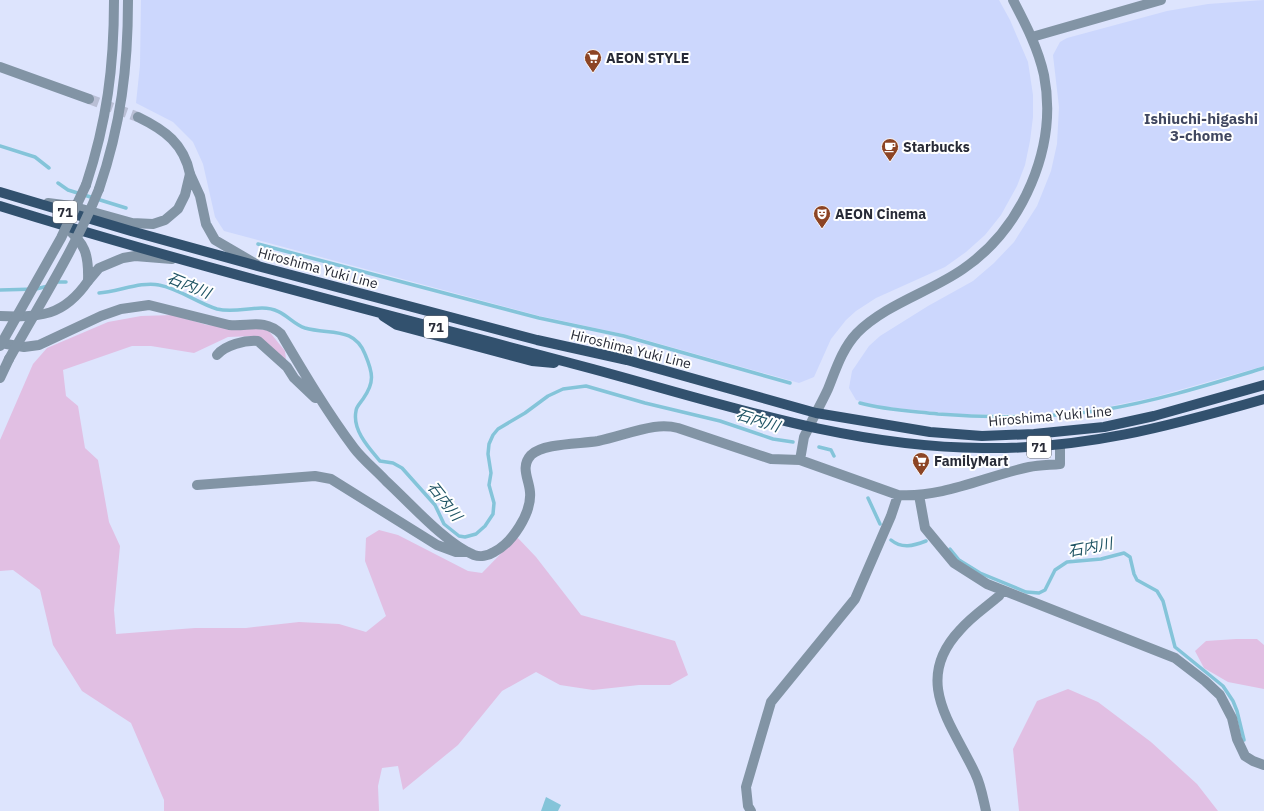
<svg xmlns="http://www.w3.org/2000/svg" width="1264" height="811" font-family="'IBM Plex Sans','Noto Sans JP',sans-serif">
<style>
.built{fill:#ccd7fd}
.green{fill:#e1bfe3}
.water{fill:#84c4d9}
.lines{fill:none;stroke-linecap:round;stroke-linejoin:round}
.stream{stroke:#84c4d9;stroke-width:3.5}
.tertiary-tunnel{stroke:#b9bfd5;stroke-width:10;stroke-dasharray:10 5;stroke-linecap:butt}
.minor{stroke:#8294a5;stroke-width:10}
.tertiary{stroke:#8294a5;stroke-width:10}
.primary{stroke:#32516e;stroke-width:10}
.tertiary-bridge{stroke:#8294a5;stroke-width:10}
.labels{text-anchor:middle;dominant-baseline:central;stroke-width:4;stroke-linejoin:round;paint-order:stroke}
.shield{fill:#fff;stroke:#686b73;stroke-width:1}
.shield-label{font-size:13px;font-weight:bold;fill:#282b37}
.poi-label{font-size:14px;font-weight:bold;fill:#282b37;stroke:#fff;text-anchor:start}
.street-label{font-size:14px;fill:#282b37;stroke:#fff}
.neighbourhood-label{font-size:15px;font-weight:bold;fill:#404760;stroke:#fff}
.water-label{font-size:15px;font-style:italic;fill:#1f5464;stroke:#fff}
</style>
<rect width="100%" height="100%" fill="#dde4fd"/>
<path class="built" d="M141,0H999L1010,20L1028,62L1033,95V117L1030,141L1025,165L1017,186L1001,215L985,235L966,252L945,267L876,298L856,311L846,320L831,339L814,377L799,383L632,336L540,316L224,231L215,217L203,164L193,142L173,122L136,103L140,65Z
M1264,0V366L1151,398L1101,408L1066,412L1007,414H957L876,406L856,400L849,388L852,371L869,346L880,336L928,306L973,281L994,263L1014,242L1037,206L1051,171L1057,144L1059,107L1053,55L1060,42L1067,38L1167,11L1208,4Z"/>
<path class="green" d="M173,315L207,325L268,330L285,351L286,360L253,336L228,337L194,353L151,346H132L63,370L66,396L78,406L85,448L98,460L109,522L120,546L114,610L116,634L195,628H246L299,622L339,624L366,632L386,616L365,561L366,538L379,530L398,535L468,571L482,573L517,537L536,557L581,615L675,641L688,675L670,685H639L593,690L560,685L536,672L502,691L458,745L403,790L398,766L382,768L378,786L379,811H164V800L131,723L82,691L53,645L40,590L13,570L0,571V440L33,364L47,348L108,322L141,316Z
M1236,639H1257L1264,645V689L1228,682L1204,668L1195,651L1206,641Z
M1068,689L1098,702L1151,742L1197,784L1218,811H1019L1013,749L1037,701Z"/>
<path class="water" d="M546,797L561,805L558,811H541Z"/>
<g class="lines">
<path class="stream" d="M0,146L35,157L49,168
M58,183L68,190L126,208
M258,244L539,318L624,336L790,383
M55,282H66
M0,290L36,289L48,286
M99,293C117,292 142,281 159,285C180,289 197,303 217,309C232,313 247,308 262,308C284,308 290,323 305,328C329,335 354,326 365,354C373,373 375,382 363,399C361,402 356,407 356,411C352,430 369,448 380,461L393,463L402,468L435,505L444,524L459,536L465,537L476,534L485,526L493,514L494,503L489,485L491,473L488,454L489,444L493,435L498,429L525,413L548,396L563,389L586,386L645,403L720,421L773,439L793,442
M860,403C885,410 912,411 938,414C988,418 1053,418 1102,410C1157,401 1211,384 1264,368
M819,447L831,450L834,456
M868,498L880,524
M891,540C902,549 913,546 926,541
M950,549L959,560L980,573L1026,592L1039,593L1045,590L1055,570L1067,562L1101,559L1124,553L1130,557L1134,574L1137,580L1157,591L1163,601L1175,647L1223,686L1233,701L1237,711L1244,740"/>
<path class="tertiary-tunnel" d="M89,99L138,117"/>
<path class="minor" d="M190,174L200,196L206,224L215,240L256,264
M48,203L71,206L132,223L153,224L165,220L178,209L185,195L190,174
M64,225C85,244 89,253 88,281
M88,281L99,268L123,258L135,256L172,259
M0,343L24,347L39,345L101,316L121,309L149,305L229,325C249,327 264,318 281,334C304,373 327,412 354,448C363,460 376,470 386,481C409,502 446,544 474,555C480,557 488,556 494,552C512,543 532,513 530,492C529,479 520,467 531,455C543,443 581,444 598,441C617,437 635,430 654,427C662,426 670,426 678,428L771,459L800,460L898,495C943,498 986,476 1029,467C1039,465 1050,465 1060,464V446
M217,355C225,345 245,340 258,341L287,367L294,378L315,398
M800,460L804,437L809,427
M197,485L315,476L331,479L437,545L456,552H468
M919,495L925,528L954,563L987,584L1175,658L1205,681L1220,695L1232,718L1237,739L1245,756L1253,761L1264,765
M751,811L748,806L746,787L771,702L855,599L891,516L898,495
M986,811C983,798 981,785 975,773C952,724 912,681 960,630C971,617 986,607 999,596L1002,590"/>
<path class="tertiary" d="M1032,37L1161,0
M0,67L89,99
M138,117C165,130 184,144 190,174
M86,185C107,121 114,67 114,0
M99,189C121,125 128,67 128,0
M0,316C40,318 64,316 88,281
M0,378L9,359
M809,427C815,414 822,402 828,389C836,369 842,349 857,333C886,304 930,292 963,269C1023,228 1058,147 1044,75C1038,48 1026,25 1013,0"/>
<path class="primary" d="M0,192L131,231L265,268L537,340L627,360L816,413L930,432L982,436L1034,434L1104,427L1154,416L1264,385
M0,206C189,265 382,313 574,364C708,399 841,447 982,448C1081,450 1170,426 1264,399
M383,316L397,325L532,361L554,363"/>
<path class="tertiary-bridge" d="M0,346L61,238L86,185
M9,359C40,303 75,249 99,189"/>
</g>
<defs>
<symbol id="supermarket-pin" viewBox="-11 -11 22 30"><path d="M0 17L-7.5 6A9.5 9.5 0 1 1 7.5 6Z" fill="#8c4424" stroke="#fff"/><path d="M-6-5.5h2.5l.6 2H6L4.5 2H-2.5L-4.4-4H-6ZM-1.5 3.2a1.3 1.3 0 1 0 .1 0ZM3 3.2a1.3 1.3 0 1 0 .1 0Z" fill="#fff"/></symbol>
<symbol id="cafe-pin" viewBox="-11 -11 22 30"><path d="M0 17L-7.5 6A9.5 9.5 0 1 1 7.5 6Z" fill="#8c4424" stroke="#fff"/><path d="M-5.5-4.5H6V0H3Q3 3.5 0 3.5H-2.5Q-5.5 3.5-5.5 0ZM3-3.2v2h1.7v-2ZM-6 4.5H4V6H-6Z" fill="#fff"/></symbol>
<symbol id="theatre-pin" viewBox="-11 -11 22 30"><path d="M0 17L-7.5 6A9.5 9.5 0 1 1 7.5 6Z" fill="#8c4424" stroke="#fff"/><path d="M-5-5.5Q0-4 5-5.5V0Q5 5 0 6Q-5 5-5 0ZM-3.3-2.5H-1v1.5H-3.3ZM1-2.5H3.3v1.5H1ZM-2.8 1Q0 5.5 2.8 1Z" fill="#fff"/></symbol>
</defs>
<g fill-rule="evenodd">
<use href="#supermarket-pin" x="583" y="48" width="20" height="27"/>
<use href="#cafe-pin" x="880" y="137" width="20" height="27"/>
<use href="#theatre-pin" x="812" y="204" width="20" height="27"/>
<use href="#supermarket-pin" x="911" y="451" width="20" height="27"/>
</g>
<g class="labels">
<g class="shield">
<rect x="53" y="201" width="24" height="22" rx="3"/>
<rect x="424" y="316" width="24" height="22" rx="3"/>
<rect x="1027" y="436" width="24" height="22" rx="3"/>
</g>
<g class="shield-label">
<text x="65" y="212">71</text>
<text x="436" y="327">71</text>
<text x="1039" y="447">71</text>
</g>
<g class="poi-label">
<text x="606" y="58">AEON STYLE</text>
<text x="903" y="147">Starbucks</text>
<text x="835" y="214">AEON Cinema</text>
<text x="934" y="461">FamilyMart</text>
</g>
<g class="street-label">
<text transform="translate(318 268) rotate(15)">Hiroshima Yuki Line</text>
<text transform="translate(631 349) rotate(14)">Hiroshima Yuki Line</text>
<text transform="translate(1050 416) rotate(-5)">Hiroshima Yuki Line</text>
</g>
<g class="neighbourhood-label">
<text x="1201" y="118">Ishiuchi-higashi<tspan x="1201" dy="17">3-chome</tspan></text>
</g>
<g class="water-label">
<text transform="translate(189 285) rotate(22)">石内川</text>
<text transform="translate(758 420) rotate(17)">石内川</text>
<text transform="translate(445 501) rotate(52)">石内川</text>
<text transform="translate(1090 547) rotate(-11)">石内川</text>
</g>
</g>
</svg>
